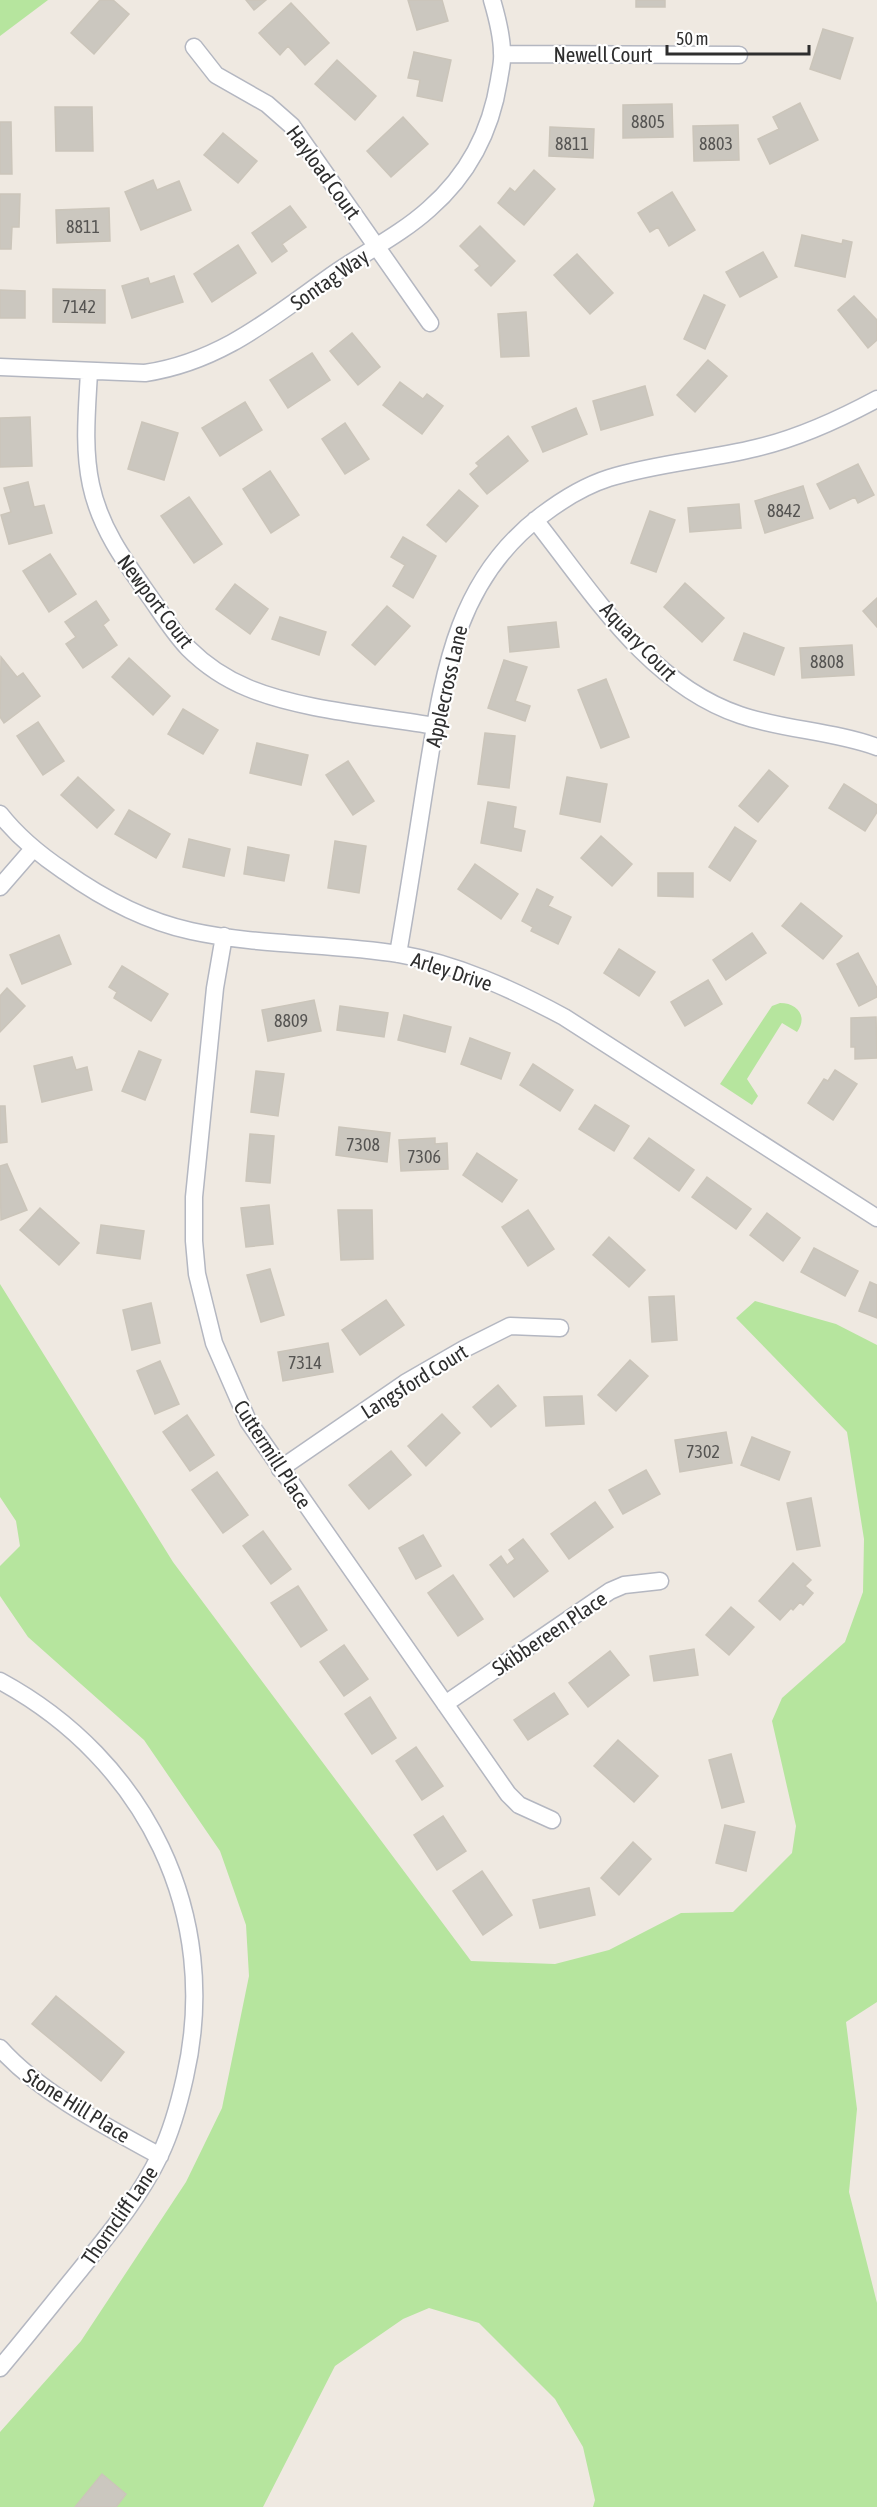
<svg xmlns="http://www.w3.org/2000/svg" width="877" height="2507" font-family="'Asap Condensed',sans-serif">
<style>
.green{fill:#b6e59e}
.building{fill:#cbc7bf;stroke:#cbc5ba;stroke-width:1.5}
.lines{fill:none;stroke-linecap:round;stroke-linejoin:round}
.minor-casing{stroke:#b4b7c1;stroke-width:19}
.minor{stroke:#fff;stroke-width:16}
.labels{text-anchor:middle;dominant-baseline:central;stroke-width:4.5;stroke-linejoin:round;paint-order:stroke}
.number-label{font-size:18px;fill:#555452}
.street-label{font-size:21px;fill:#2e2e2e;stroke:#fff}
</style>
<rect width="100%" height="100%" fill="#efe9e1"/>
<path class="green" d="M0,0H48L0,36Z
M780,1003C798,1003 808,1017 797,1032L782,1023L747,1079L758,1096L752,1105L720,1084L772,1006Z
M0,1284L173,1562L471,1961L555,1964L609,1950L681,1913L733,1912L792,1853L796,1826L772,1721L782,1698L845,1642L863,1592L864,1539L847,1432L736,1318L755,1301L836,1324L877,1345V2002L846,2022L857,2109L849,2192L877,2303V2507H593L595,2500L583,2447L555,2399L479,2323L429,2308L403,2319L335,2366L263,2507H0V2432L81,2341L186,2182L222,2108L249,1976L246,1925L220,1851L144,1740L28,1637L0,1596V1566L20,1546L16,1521L0,1497Z"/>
<path class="building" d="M100,0H113L129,14L94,54L71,33Z
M246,0H266L254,10Z
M408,0H442L448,21L417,30Z
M636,0H665V7H636Z
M291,3L329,43L305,65L288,46L280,55L259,33Z
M823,29L853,38L840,79L810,69Z
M414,52L451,60L442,101L417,96L420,80L408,78Z
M337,60L376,96L355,120L315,84Z
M800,103L818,140L770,164L758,139L779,129L773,117Z
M672,104L673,137L623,138V105Z
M55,107H92L93,151H56Z
M403,117L428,144L391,177L367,151Z
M0,122H11L12,174H0Z
M738,125L739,160L694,161L693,126Z
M550,127L594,129L593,158L549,156Z
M223,133L257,161L238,183L204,155Z
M534,170L555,189L524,225L498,203L510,188L515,192Z
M153,180L157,190L179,181L191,210L141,230L125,192Z
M672,192L695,230L669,246L658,227L650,232L638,213Z
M0,194H20L19,227H12L11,249H0Z
M290,206L306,227L282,244L287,251L272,262L252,233Z
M109,208L110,241L57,243L56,210Z
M480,226L515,261L491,286L475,270L480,266L460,246Z
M802,235L842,244L843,240L852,242L845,277L795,266Z
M238,245L256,273L212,302L194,274Z
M763,252L777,277L740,297L726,272Z
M577,254L613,293L590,314L554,275Z
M174,276L183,302L132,318L122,286L148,278L150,284Z
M53,289L105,290V323L53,322Z
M0,290L25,291V318H0Z
M704,295L725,305L705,349L684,339Z
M854,296L877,320V340L868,348L838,310Z
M526,312L529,356L501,357L498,314Z
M352,333L380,367L358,385L330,351Z
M312,353L330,380L288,408L270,380Z
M708,360L727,376L695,412L677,395Z
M400,382L423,399L427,394L443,406L422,434L383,405Z
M645,386L653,415L601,430L593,401Z
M245,402L262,430L220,456L202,428Z
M576,408L587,434L543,452L532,427Z
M30,417L32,466L0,467V418Z
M142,422L178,433L164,480L128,469Z
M345,423L369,459L345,474L322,439Z
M508,436L528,461L487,494L470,474L479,466L476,463Z
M858,464L874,495L858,503L855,497L830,509L817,484Z
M270,471L299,515L271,533L243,489Z
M28,482L34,507L44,505L52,533L9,544L1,515L11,512L4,488Z
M803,486L813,518L765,533L755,501Z
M459,490L478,506L446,542L427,525Z
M189,497L222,544L194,563L161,516Z
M739,504L741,528L690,532L688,508Z
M650,511L675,520L656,572L631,563Z
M403,537L436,556L413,598L393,586L405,565L391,557Z
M50,554L76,594L49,612L23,571Z
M685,583L724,618L702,642L664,607Z
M235,584L268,609L250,634L216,609Z
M877,598V627L863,611Z
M96,601L109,620L103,625L117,645L83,668L66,644L76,637L65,622Z
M387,606L410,626L375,665L352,645Z
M280,617L326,632L319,655L272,639Z
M556,622L559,647L510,652L508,627Z
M744,633L784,648L774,675L734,660Z
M852,645L854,675L802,678L800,648Z
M1,657L17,677L23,673L40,696L4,723L0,717Z
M129,658L170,696L153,715L112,677Z
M504,660L527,667L515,701L530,706L525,721L488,708Z
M606,679L629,737L601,748L578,690Z
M183,709L218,730L203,754L168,734Z
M38,722L64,761L43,775L17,736Z
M485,733L515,736L509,788L478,784Z
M257,743L308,755L301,785L250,773Z
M348,761L374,801L353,815L326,775Z
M769,770L788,786L758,822L739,806Z
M78,777L114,810L97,828L61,795Z
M567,777L607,784L600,822L560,814Z
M844,784L877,805V812L865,831L829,808Z
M488,802L516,807L513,828L525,831L521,851L481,843Z
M129,810L170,834L156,858L115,834Z
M735,827L756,841L730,881L709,867Z
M601,836L632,864L612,886L581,858Z
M189,839L230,849L224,876L183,867Z
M335,841L366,846L359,893L328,888Z
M248,847L289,855L284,881L244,874Z
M475,864L518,894L501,919L458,889Z
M658,873H693V897L658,896Z
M537,889L553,897L548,906L571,917L558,944L531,931L533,927L522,921Z
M801,903L842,936L823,959L782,926Z
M752,933L766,953L726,980L713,960Z
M59,935L71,964L22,984L10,955Z
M619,949L655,972L639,996L604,973Z
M858,953L877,988V997L859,1006L837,964Z
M122,966L168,994L151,1021L114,998L117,992L109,987Z
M708,980L722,1004L685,1026L671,1002Z
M7,988L25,1006L0,1032V996Z
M314,1000L321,1031L268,1041L262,1010Z
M340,1006L388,1013L384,1037L337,1030Z
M404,1015L451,1027L445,1052L398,1040Z
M876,1017L877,1058L855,1059V1047H851V1018Z
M470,1038L510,1053L501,1079L461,1064Z
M139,1051L161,1060L145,1100L122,1091Z
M72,1057L76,1070L87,1067L92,1090L42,1102L34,1066Z
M533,1064L573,1090L560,1111L520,1085Z
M835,1070L857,1084L833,1120L808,1103L824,1079L828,1081Z
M256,1071L284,1074L278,1116L251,1112Z
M595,1105L629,1126L614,1151L579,1129Z
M0,1106H5L7,1142L0,1143Z
M339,1127L390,1133L387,1162L336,1155Z
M250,1134L274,1136L270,1183L246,1181Z
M435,1138V1144L447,1143L448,1169L401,1171L399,1140Z
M649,1138L694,1170L679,1191L634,1158Z
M477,1153L517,1180L502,1202L463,1175Z
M7,1164L27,1210L1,1220L0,1166Z
M707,1177L751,1209L736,1229L692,1197Z
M269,1205L273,1244L246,1247L241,1208Z
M40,1208L79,1243L59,1265L20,1230Z
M338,1210H372L373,1259L341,1260Z
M528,1210L554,1249L528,1266L502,1227Z
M767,1213L800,1238L783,1261L750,1235Z
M101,1225L144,1231L140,1259L97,1253Z
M609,1237L645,1270L629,1287L593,1255Z
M814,1248L858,1271L845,1296L801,1272Z
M270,1269L284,1315L261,1322L247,1275Z
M870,1282L877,1285V1318L859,1311Z
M674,1296L677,1340L652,1342L649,1297Z
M386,1300L404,1325L360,1355L342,1330Z
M151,1303L160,1343L132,1350L123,1310Z
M328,1343L333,1372L283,1381L278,1352Z
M630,1360L648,1376L616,1411L598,1395Z
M160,1361L179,1404L155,1414L137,1371Z
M498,1385L516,1406L491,1427L473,1407Z
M582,1396L584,1424L546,1426L544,1397Z
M442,1414L460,1433L426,1466L408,1446Z
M187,1415L214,1455L190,1471L163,1432Z
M726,1432L732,1463L680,1472L675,1440Z
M752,1437L790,1452L779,1480L741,1465Z
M391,1451L411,1475L369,1509L349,1485Z
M646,1470L660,1494L623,1514L609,1490Z
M217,1472L248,1515L223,1533L192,1490Z
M811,1498L820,1546L797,1550L787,1503Z
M595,1502L613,1527L569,1559L551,1534Z
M263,1531L291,1569L271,1584L243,1546Z
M423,1535L441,1566L416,1579L399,1548Z
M523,1539L548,1571L514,1597L490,1565L501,1556L507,1565L515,1559L509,1550Z
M793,1563L811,1580L805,1586L813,1593L803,1605L800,1602L793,1610L791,1608L780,1620L759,1601Z
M453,1575L483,1619L458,1636L428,1593Z
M298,1586L327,1630L301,1647L271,1603Z
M731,1607L754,1627L729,1655L706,1635Z
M344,1645L368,1679L344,1696L320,1662Z
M694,1649L698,1675L654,1681L650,1656Z
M610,1651L629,1675L588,1707L569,1683Z
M554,1693L568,1714L528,1740L514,1720Z
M370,1697L396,1738L372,1754L345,1714Z
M618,1740L658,1776L634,1802L594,1766Z
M416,1747L443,1786L422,1800L396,1761Z
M731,1754L744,1802L722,1808L709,1760Z
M443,1816L466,1851L437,1870L414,1835Z
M725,1825L755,1832L746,1871L716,1863Z
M633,1842L651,1859L619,1895L601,1878Z
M482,1871L512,1915L483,1935L453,1891Z
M589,1888L595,1915L540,1928L533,1900Z
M56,1996L124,2052L101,2081L32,2024Z
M102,2474L126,2494L116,2507H75Z"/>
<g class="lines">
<defs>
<path id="minor" d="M194,47L216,75L267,104L292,126L430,323
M503,54L739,55
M0,367L145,373C219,362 269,320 328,278C361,254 399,236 429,209C468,175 491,131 499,80C500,72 503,62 502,53C502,36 497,17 492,0
M89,372C87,410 83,448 91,485C100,528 125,562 150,597C162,614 173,632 188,648C205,665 226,679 248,688C300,710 378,716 435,726
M535,520C592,592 648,684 740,715C784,730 833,731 877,747
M0,814C18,837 40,855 64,871C102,898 145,921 191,931C259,946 330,943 399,954C457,964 512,989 564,1017L877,1218
M0,887L33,849
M224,936L215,988L194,1197V1241L197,1274L214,1343L248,1421L508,1794L519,1805L552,1820
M398,954C408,896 417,838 426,780C443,678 454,581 542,515C563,499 584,486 609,478C657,463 707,460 756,448C799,438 838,420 877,399
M280,1469L405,1383L464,1349L510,1326L560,1328
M0,1681C146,1760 222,1915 185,2077C179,2104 172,2130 160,2155C140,2197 109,2234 80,2270C53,2303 27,2336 0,2368
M445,1704L610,1591L624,1585L660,1581
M0,2048C40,2093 107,2127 160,2156"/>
</defs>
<use href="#minor" class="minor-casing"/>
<use href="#minor" class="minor"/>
</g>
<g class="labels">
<g class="number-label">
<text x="648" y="121">8805</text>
<text x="572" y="143">8811</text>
<text x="716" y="143">8803</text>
<text x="83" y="226">8811</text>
<text x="79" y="306">7142</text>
<text x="784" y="510">8842</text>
<text x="827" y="661">8808</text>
<text x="291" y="1020">8809</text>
<text x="363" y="1144">7308</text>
<text x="424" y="1156">7306</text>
<text x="305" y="1362">7314</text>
<text x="703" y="1451">7302</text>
</g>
<g class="street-label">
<text x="603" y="54">Newell Court</text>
<text transform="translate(324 172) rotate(54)">Hayload Court</text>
<text transform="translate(329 279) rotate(-35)">Sontag Way</text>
<text transform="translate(156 601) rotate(53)">Newport Court</text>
<text transform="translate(639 641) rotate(46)">Aquary Court</text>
<text transform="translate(446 686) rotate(-77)">Applecross Lane</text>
<text transform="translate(452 971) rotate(18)">Arley Drive</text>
<text transform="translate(414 1381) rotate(-32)">Langsford Court</text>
<text transform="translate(273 1454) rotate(57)">Cuttermill Place</text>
<text transform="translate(549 1633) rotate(-34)">Skibbereen Place</text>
<text transform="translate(77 2105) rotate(32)">Stone Hill Place</text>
<text transform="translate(119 2215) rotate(-55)">Thorncliff Lane</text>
</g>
</g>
<path d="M667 45v9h142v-9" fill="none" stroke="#2e2e2e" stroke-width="3"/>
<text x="676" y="45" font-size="18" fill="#2e2e2e" stroke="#ffffff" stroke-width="4.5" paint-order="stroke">50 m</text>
</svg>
